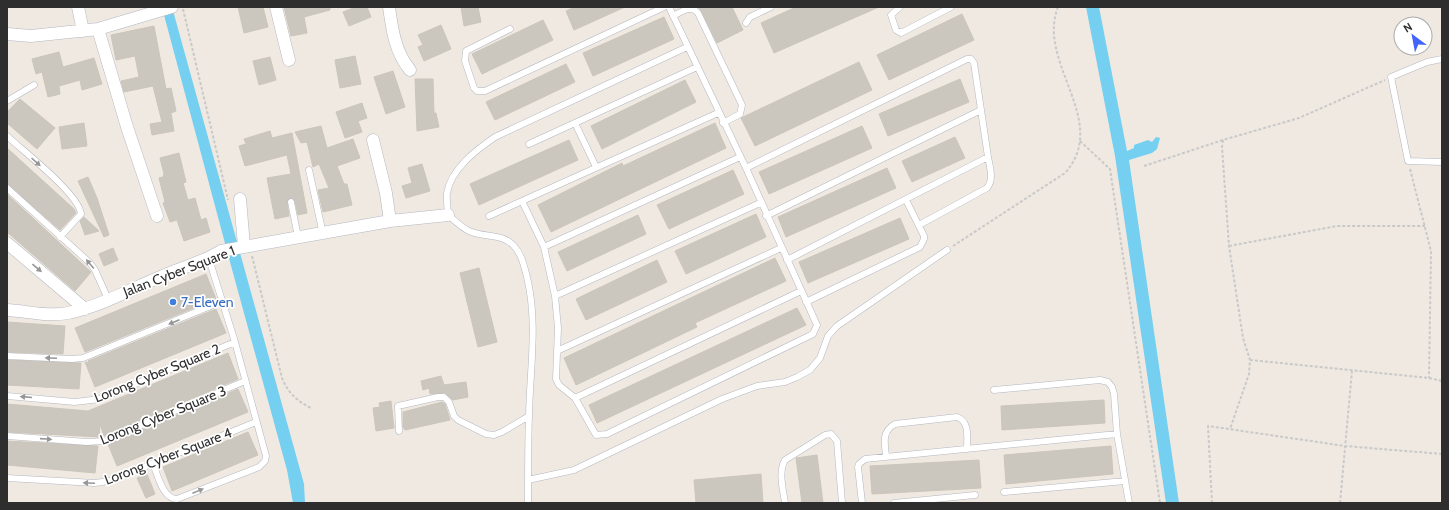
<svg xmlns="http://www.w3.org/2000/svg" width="1449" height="510" font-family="Cabin,sans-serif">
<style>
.water{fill:#75cff0}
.building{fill:#cbc7bf;stroke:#cbc5ba}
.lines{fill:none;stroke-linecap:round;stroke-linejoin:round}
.service-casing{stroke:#b4b7c1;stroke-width:7}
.minor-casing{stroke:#b4b7c1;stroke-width:13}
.path{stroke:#c9c9c9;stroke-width:2;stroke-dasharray:3 2;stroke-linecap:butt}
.service{stroke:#fff;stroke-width:6}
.minor{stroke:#fff;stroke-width:12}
.oneway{fill:#969696}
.shop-dot{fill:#3f7fe0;stroke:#fff;stroke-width:1.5}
.labels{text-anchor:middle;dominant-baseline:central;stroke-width:3.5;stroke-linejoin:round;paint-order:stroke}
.street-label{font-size:14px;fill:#2e2e2e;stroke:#fff}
.shop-label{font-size:14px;fill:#366cbe;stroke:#fff;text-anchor:start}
</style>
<rect width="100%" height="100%" fill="#efe9e1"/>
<path class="water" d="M172,7L304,484L305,503H293L287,470L230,262L164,15Z
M1086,7H1099L1127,151L1134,148V145L1148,140L1152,142L1156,137L1160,138L1157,149L1152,153L1129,160L1179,503H1166L1115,156Z"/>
<path class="building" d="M238,7H263L268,27L244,33Z
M284,7H330V10L304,17L307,33L291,36Z
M356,7H367L371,17L349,26L343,12Z
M461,7H478L481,22L464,26Z
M575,7H625L574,30L566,11Z
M699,7H732L743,30L717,43Z
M796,7H879L774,53L761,23Z
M962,14L974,40L889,80L877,55Z
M664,17L674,39L593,76L583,53Z
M543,20L553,40L482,74L472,54Z
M441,25L451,49L424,61L418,47L423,45L418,35Z
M154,26L166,89L171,88L176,111L171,113L174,131L152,135L150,124L162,122L153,86L124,92L121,81L139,77L135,56L116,60L111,35Z
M59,52L63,67L94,58L102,84L82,90L80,80L59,86L60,94L48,97L42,72L36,74L32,59Z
M355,56L361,84L340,88L335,60Z
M270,57L276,80L259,85L253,61Z
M859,62L872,90L755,146L741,118Z
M566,64L575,82L495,120L486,102Z
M393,71L405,107L386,114L374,77Z
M415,79H433L434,113H436L439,127L417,131Z
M960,79L969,102L888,136L879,114Z
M685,80L696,102L602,149L591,126Z
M20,99L55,128L37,149L7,123V112Z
M362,103L367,118L358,121L362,132L345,138L336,112Z
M84,123L87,146L62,149L59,127Z
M715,123L726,148L551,232L538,205L622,163L623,166Z
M321,126L327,148L353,139L360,158L337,166L344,184H347L352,205L323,212L318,190L329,188L319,164L313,167L307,142L301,143L295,132Z
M862,126L872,148L769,194L759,172Z
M270,131L272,138L292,133L307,213L298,215L295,201L291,198L287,202L289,216L275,219L267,178L291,174L287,155L245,166L239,146L246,144L244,139Z
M955,137L965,158L912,182L902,161Z
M569,140L578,160L479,205L470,184Z
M7,148L74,209L76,213L60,230L7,184Z
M179,153L186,182L183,183L188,200L195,198L201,220L206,218L210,232L184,241L177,220L170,222L163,203L165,202L159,178L163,177L164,174L160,158Z
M422,164L430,191L406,198L402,186L412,183L408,168Z
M887,168L896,188L786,237L778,217Z
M733,170L744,194L669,229L657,205Z
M88,177L97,198L109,235L104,237L78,181Z
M7,194L91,272L75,291L7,232Z
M756,214L766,237L686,274L675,251Z
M638,215L646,234L567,271L558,252Z
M84,217L99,231L85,235L80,221Z
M900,218L909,239L808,283L799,262Z
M113,248L118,260L104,266L99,254Z
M775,258L786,281L695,323L697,327L576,385L564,358Z
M657,260L667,282L586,320L576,299Z
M479,268L497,342L478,347L460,273Z
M206,274L216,299L85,352L75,328Z
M797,308L806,325L597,423L589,405Z
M216,309L226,333L95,387L85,362L89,363L88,361Z
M7,322L65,326L63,354L7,352Z
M228,353L238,379L104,436L100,424L99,437L7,432V404L88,411Z
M7,360L81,363L79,389L7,385Z
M441,376L444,385L466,382L468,397L453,400L445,393L430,394L429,388L423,390L421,381Z
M238,389L248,412L117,466L108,444Z
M1104,400L1105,423L1002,430L1001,406Z
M391,401L394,428L376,431L373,408L380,407L379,403Z
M442,402L445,404L450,420L405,430L403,427V412Z
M248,432L258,455L172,491L163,467Z
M7,441L98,446L95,473L7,465Z
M1111,446L1113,474L1006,484L1004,455Z
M817,455L823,503H802L796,458Z
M979,460L981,488L872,494L870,466Z
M147,474L155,494L146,498L137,478Z
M761,474L763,503H696L694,480Z"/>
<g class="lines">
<defs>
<path id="service" d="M669,7L746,168L817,325L813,334L607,434L596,435L575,398L559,385L556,379L558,328L555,296L544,247L522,201L718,113
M900,7L891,15L896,30L901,33L951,7
M673,16C681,12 691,4 698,13L742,105L740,114L723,123
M746,23L750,17L771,7
M510,29L466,51L465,61L474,88L477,91H485L664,7
M1442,59L1427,62L1391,77L1408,161L1442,162
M7,101L34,85
M575,123L596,167
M7,136C23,151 79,194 81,214L60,237
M529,144L697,67
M746,168L967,59H971L974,63L988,157L787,260
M309,170L323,234
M7,188L90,263L95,270L108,299
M291,202L298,237
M489,216L522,201
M766,216L981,110
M919,225L987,188C994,179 990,168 988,157
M544,247L740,157
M555,296L760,203
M806,302L920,247L924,239V236L906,200
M557,351L781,248
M7,356L72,359L83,358L223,301
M994,390L1100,380L1108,382L1112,387L1114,394L1117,434L1129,503
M7,396L75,402L100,399L235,342
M575,398L801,291
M399,431L398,406L438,397H444L449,402L454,416L458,420L486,434L494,435L502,432L529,416
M7,436L87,442L104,441L245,381
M886,457C885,443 881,432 895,424L957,417C970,421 967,438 967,449
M153,464C158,476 163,499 177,499L259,467L265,461L266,456L235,342L209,259
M7,478L95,483L109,481L256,422
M528,480L574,470L722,399L757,386L785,382L797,377L810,370L820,358L828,336L837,326L947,250
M1004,492L1125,481
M528,503C528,474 528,444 529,415C530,368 538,323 527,277C524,266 522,255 514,246C503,233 484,238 469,231C462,228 454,220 448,215C448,208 446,200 447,193C451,169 476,150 495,137L687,47
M785,503C783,489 778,472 785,460L825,435L831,434L837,441L842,503
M862,503L858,467L859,464L865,459L1117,434
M894,503L975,495"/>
<path id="minor" d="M78,7L83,31
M276,7L289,60
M389,7C392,29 395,52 410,70
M98,29L127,127L157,216
M7,34L31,36L98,29L172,7
M373,140L386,193L390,221
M240,199L244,246
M7,243L85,309
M7,310C27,311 48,317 68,313C99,307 135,287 165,275C184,267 203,262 221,251L390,221L448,215"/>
</defs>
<use href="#service" class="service-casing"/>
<use href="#minor" class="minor-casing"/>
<path class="path" d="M183,9L228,200
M1223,140L1222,147L1229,246L1243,338L1250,360L1249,374L1230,429
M1080,141L1110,169L1160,503
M1144,166L1223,140L1299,118L1385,80
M1410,169L1431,251L1429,378
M953,246L1065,173C1111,121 1036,63 1058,7
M1229,246L1337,226H1425
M252,256L282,378C288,393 297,401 311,408
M1250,360L1429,378L1442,381
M1212,503L1208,426L1345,446L1442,454
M1340,503L1352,371"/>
<use href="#service" class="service"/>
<use href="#minor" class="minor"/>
</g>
<defs><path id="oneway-solid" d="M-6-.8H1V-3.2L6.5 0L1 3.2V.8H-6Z"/></defs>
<g class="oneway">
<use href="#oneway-solid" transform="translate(36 162) rotate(42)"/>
<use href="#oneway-solid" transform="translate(90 264) rotate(-130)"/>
<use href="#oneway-solid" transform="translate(37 268) rotate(40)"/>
<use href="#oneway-solid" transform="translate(174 322) rotate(157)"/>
<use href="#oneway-solid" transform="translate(51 358) rotate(-177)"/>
<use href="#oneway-solid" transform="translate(26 397) rotate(-175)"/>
<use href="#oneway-solid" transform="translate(46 439) rotate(4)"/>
<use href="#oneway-solid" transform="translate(89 483) rotate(-177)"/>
<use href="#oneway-solid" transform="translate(198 491) rotate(-22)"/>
</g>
<circle class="shop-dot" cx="173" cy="302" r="4"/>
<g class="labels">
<g class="street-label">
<text transform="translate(179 271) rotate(-21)">Jalan Cyber Square 1</text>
<text transform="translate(157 373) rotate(-22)">Lorong Cyber Square 2</text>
<text transform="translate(163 415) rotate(-22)">Lorong Cyber Square 3</text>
<text transform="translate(168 456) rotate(-21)">Lorong Cyber Square 4</text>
</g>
<g class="shop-label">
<text x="181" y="302">7-Eleven</text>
</g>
</g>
<rect width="1449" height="510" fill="none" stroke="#2e2e2e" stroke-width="16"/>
<g transform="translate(1413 36) rotate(328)"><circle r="19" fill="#ffffff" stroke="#ababab"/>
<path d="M0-3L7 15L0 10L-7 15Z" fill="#4264fb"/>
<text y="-6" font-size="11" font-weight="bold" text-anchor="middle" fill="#2e2e2e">N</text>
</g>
</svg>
